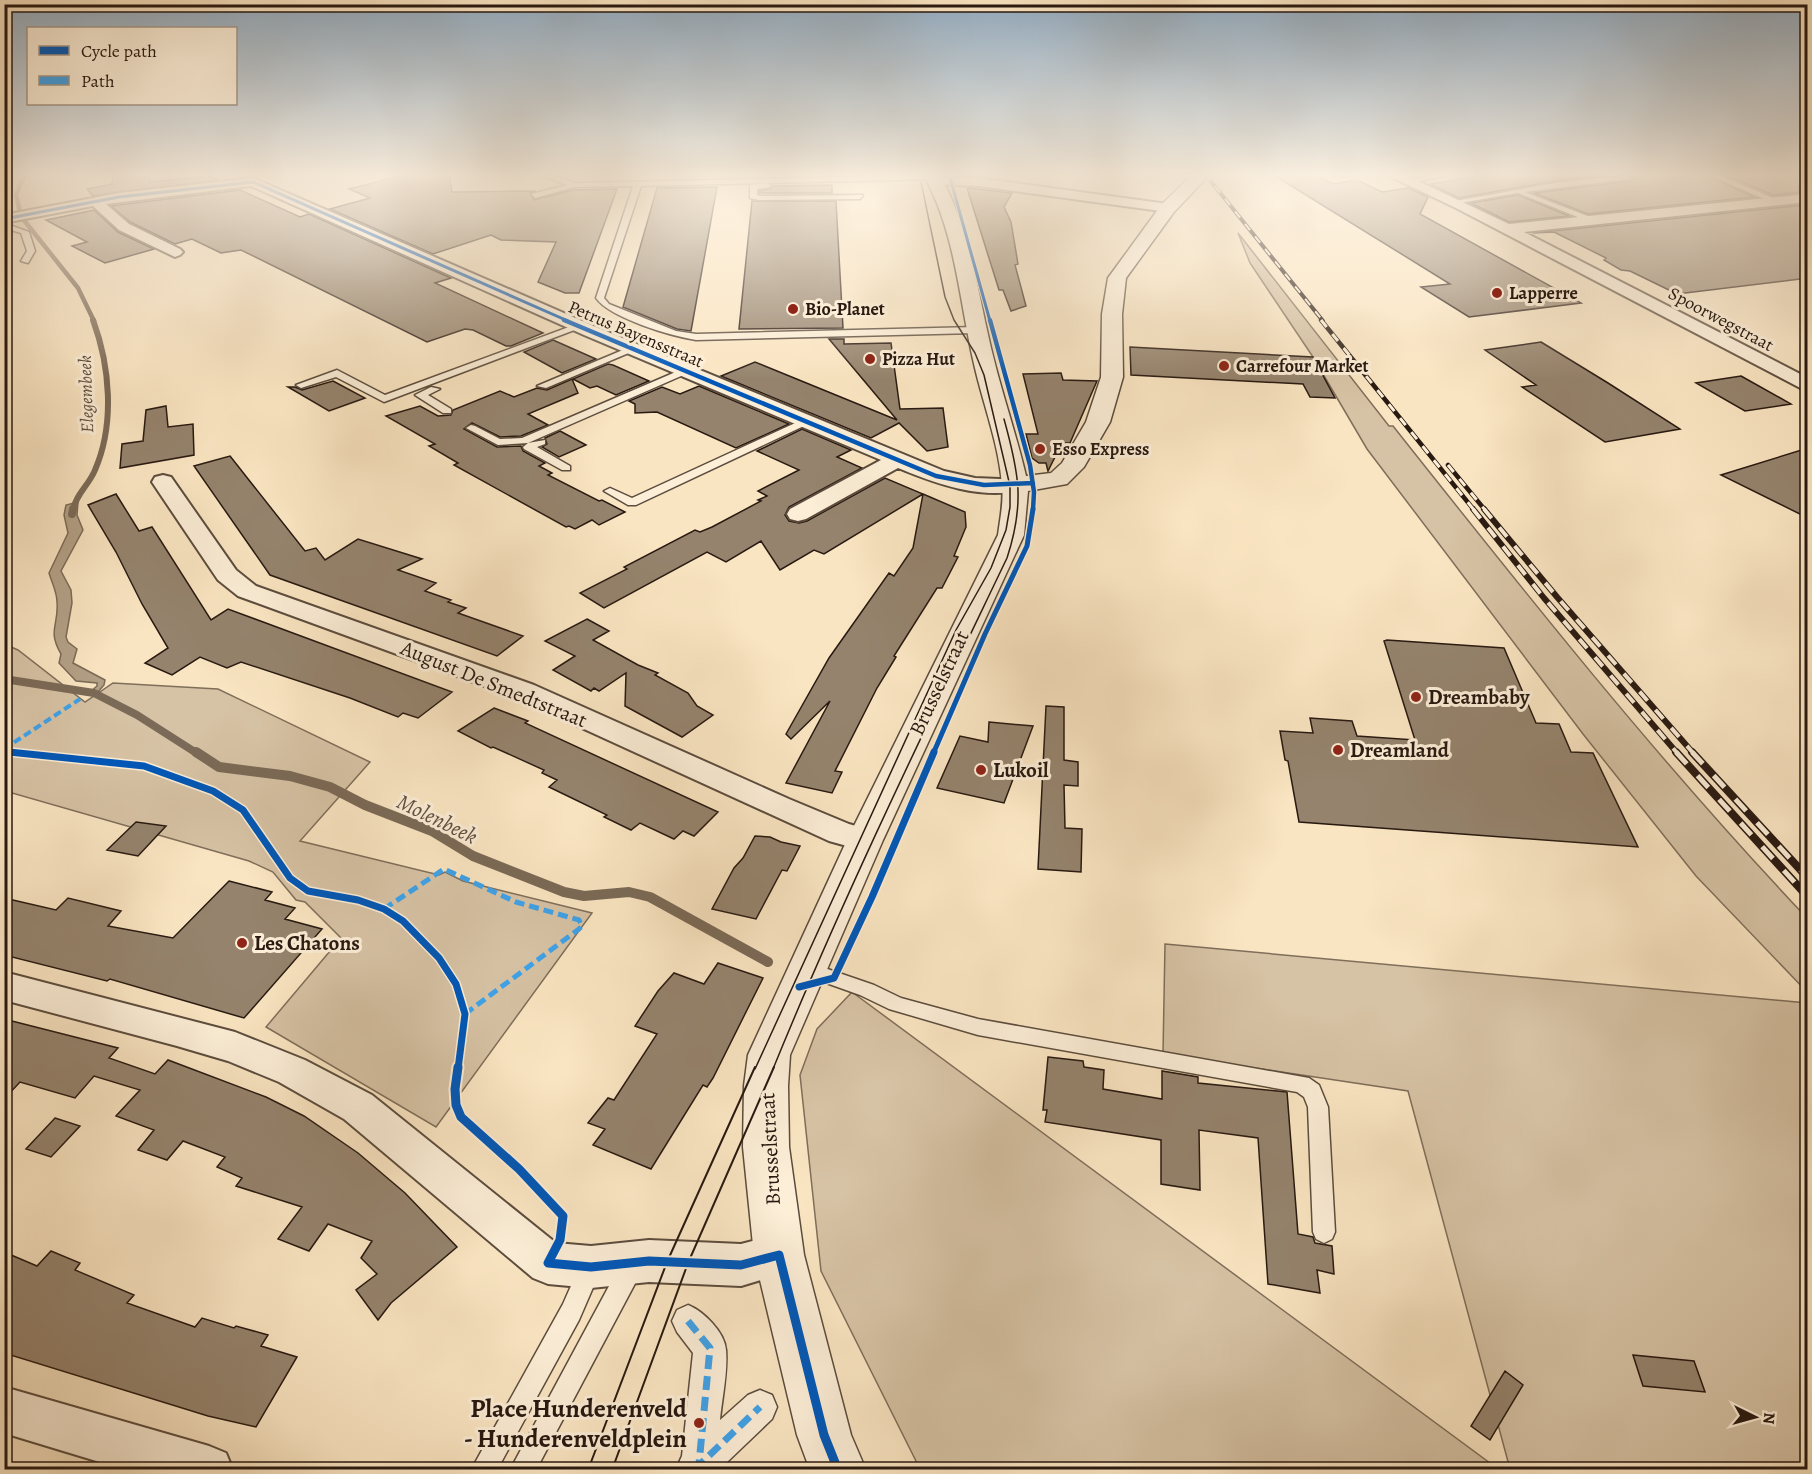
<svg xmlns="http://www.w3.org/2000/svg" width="1812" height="1474" font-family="Alegreya,serif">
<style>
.green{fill:#d6c2a4;stroke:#7f6e5a;stroke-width:1.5}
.water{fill:#b3a086;stroke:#7b6a57;stroke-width:1.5}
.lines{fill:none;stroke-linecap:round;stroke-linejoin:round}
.stream-far3{stroke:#7b6a57;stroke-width:4.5}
.stream-far2{stroke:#7b6a57;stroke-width:6}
.stream-far1{stroke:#7b6a57;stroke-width:8}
.stream{stroke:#7b6a57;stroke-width:10}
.building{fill:#95836d;stroke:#281911;stroke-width:1.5}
.service-casing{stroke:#5c4c3d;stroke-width:3}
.pedestrian-casing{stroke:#5c4c3d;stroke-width:3}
.minor-casing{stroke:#5c4c3d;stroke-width:4}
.tertiary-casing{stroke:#5c4c3d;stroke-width:3}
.service{fill:#fceed7;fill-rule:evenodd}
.pedestrian{fill:#fceed7;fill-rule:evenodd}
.minor{fill:#fceed7;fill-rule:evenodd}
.tertiary{fill:#fceed7;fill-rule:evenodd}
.tram-far1{stroke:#281911;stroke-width:1.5}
.tram{stroke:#281911;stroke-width:2}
.rail-far3-casing{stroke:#281911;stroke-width:4}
.rail-far2-casing{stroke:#281911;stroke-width:4.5}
.rail-far1-casing{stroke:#281911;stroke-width:6}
.rail-casing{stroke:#281911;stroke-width:8}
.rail-far3{stroke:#fceed7;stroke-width:2;stroke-dasharray:8;stroke-linecap:butt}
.rail-far2{stroke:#fceed7;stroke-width:3;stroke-dasharray:9;stroke-linecap:butt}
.rail-far1{stroke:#fceed7;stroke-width:4;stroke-dasharray:12;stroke-linecap:butt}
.rail{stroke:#fceed7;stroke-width:5;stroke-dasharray:16;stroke-linecap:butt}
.quiet-far2{stroke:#3ea2ea;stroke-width:4;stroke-dasharray:8 4;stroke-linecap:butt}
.quiet-far1{stroke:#3ea2ea;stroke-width:5;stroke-dasharray:10 5;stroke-linecap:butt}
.quiet{stroke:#3ea2ea;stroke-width:7;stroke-dasharray:14 7;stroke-linecap:butt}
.cycleway-far4-casing{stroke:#fceed7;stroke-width:5}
.cycleway-far3-casing{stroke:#fceed7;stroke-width:7}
.cycleway-far2-casing{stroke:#fceed7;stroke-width:8}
.cycleway-far1-casing{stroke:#fceed7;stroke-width:10}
.cycleway-casing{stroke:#fceed7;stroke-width:13}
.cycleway-far4{stroke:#0057b8;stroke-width:3}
.cycleway-far3{stroke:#0057b8;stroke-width:4.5}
.cycleway-far2{stroke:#0057b8;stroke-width:5}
.cycleway-far1{stroke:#0057b8;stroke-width:7}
.cycleway{stroke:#0057b8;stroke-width:9}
.poi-dot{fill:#8f2418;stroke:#fceed7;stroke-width:2}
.labels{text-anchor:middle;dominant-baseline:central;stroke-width:6;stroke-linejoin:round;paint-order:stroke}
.far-poi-label{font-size:18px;font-weight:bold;fill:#281911;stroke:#fceed7;text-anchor:start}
.far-street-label{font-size:18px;fill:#281911;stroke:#fceed7}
.far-water-label{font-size:18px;font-style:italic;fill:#604f40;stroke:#fceed7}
.street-label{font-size:21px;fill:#281911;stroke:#fceed7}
.poi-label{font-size:21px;font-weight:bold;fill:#281911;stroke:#fceed7;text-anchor:start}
.water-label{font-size:22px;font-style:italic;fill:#604f40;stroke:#fceed7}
.near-poi-label{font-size:26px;font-weight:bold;fill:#281911;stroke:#fceed7;text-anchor:end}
</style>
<rect width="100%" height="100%" fill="#fae5c2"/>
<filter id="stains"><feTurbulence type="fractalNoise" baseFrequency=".00333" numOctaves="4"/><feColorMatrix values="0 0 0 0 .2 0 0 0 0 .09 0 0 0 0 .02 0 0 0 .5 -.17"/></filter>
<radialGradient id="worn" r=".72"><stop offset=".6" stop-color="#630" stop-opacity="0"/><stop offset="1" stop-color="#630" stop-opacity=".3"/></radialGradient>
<path class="green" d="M1238,233L1389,426H1393C1526,594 1660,763 1807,918V992L1696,876L1583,734L1367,449L1313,357L1250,263Z
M4,644L18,650L85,702L113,683L218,689L370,762L300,841L439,875L445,872L463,881L592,913L436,1127L266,1027L341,938L305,902L296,900L273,872L249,861L5,791Z
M1165,944L1807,1003V1469H1510L1408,1091L1163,1054Z
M852,992L1498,1469H920L821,1271L800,1075L817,1029Z"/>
<path class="water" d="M78,502L77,515L83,530L61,571L71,590L72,603L66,637L68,642L77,649L73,663L105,680L104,685L97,693L90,692L97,686V683L76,681L59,663L61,654C47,630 59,626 57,602C57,592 52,583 49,573L68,533L64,515L66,505Z"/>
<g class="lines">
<path class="stream-far3" d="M20,212L16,195L25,174
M23,219L78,288L94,321"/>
<path class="stream-far2" d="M73,510C76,494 89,485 95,470C115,424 110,366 93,320"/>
<path class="stream-far1" d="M72,514L73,509
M4,679L94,693L137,715L198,754"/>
<path class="stream" d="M196,752L219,767L290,776L330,787L365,805L432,831L473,856L564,892L584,896L629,892L650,897L768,962"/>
</g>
<path class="building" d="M114,174H151L150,182L210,176L218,180L93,196L87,189L112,184Z
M409,174H449L452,192L536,191L530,193L534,200L573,190L617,189L579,293H565L538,282L556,242L501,240L491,235L433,254L330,209L370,198L349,189Z
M1272,174H1315L1333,184L1357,180L1382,192L1408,188L1428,197L1420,214L1581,303L1469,317L1421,287L1450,284Z
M1492,174H1617L1555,181L1459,198L1430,184Z
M1630,174H1705L1754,197L1588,214L1534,193L1631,181L1633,179Z
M1723,174H1795L1800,192L1773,195Z
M832,185V193H759V191L771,189L773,186Z
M717,187L691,331L677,329L623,307L657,188Z
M967,188L1012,193L1004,207L1011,222L1018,264L1015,265L1026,306L1011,311L1003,290H999Z
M240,190L300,217L309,214L451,278L435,283L543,333L511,346H506L473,330L465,329L427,342L241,250L221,253L192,239L175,244L130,222L111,206Z
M1518,195L1569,216L1509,222L1471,203Z
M752,201H836L843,328L739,329Z
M1804,205L1808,216V278L1677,294L1630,271L1621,270L1604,260L1606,258L1554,232L1533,233Z
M94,210L118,232L154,249L105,263L72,246L87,242L46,220Z
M829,339H844V344L891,343L900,409L943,408L948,447L927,451L899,423L871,438L721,376L755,362L897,420Z
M553,340L596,359L562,373L524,352Z
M1541,342L1608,383L1680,429L1605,442L1522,387L1536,385L1485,350Z
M1130,347L1313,357L1335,398L1310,397L1303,384L1131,375Z
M608,364L613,365L649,381L616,395L597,386L590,388L573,379Z
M1061,373L1063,380L1097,381L1070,443H1062L1048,471L1046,463H1039L1032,458L1026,434H1038L1023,374Z
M1741,376L1791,404L1745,411L1696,383Z
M572,379L578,393L528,414L548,425L521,436L500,437L472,423L464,429L497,447L521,446L523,451L545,463L539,466L552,473L548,475L599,501L602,500L625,512L599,525L592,520L575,529L569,526L566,527L454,465L458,463L429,446L435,444L386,416L420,406L438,416L451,415L453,410L500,391L514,397L537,388L547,390Z
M333,381L365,398L329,411L288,387H295L302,390Z
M699,386L789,424L736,448L657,412L635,413V404L629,401L662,387L680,394Z
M166,406L168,427L193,424L194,455L120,468L122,444L143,441L146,410Z
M802,429L851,450L837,457L862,468L789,507L785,515L789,521L799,523L807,521L885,478L923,494L824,554L814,550L780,570L761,541L726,562L707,552L604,608L580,593L627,569L624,567L695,530L700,532L712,527L761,501L758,500L767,496L758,491L799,470L757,451Z
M560,431L586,445L559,457L542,447L547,444L545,438Z
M1808,448V518L1721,475Z
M230,456L305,551L316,548L325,560L358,539L422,559L398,570L436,583L425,591L451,600L448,602L466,608L458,613L523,636L497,656L270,575L194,466Z
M116,494L139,531L152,527L211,620L228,609L452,692L418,718L403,713L398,717L350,698L241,662L227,668L200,657L172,675L145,663L168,648L142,604L116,552L88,505Z
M923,494L965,512L966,527L954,556L958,557L942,588H937L894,656L896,657L877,688L835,771L842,772L832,793L786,783L830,701L791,739L786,734L829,658L889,573L894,576L913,548Z
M587,619L609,631L593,640L638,665L658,673L655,675L688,693L697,706L713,715L682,737L625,706L626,673L599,691L594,688L591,691L553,670L575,656L545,641Z
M1387,640L1504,648L1536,723L1559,724L1571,752L1593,753L1638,847L1299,822L1288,761L1285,760L1280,731L1313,733L1310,718L1352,721L1357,736L1415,740L1384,641Z
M1046,706L1064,707V760L1078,762V786L1064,785L1065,828L1082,829L1081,872L1038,869Z
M494,708L528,721L525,723L718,812L694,836L683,831L674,839L640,823L631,830L604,817L607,815L549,787L557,780L542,773L544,770L493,747L491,748L458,731Z
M989,722L1033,726L1004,803L937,788L960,736L988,742Z
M136,822L166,826L138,856L107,850Z
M755,836L770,837L781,842L800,846L787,871L782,870L756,919L712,909L734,868L743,858Z
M229,881L272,892L265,900L295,908L285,919L322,929L244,1018L110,979L107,981L4,955V898L56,910L68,898L121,911L108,926L173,938Z
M718,963L763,978L713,1078L707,1087L703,1085L651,1169L593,1145L605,1129L588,1123L608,1098L614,1100L657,1034L635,1026L658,991L674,973L704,984Z
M4,1019L118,1048L109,1058L155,1074L168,1060L266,1097L304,1116L358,1153L405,1193L457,1247L391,1303L378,1320L356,1290L377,1274L361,1258L372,1241L328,1224L309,1251L278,1239L302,1207L236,1186L242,1178L217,1167L225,1157L183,1141L167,1160L138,1150L154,1130L116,1116L140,1090L94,1076L75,1098L20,1082L4,1099Z
M1048,1057L1083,1061L1084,1067L1104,1070L1103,1089L1162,1099V1071L1198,1077V1083L1287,1092L1298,1234L1313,1237L1315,1243L1332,1246L1334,1274L1317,1270L1320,1293L1268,1284L1258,1138L1199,1130L1200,1190L1161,1184V1140L1045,1122L1047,1110H1043Z
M55,1118L80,1126L51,1157L26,1149Z
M51,1251L80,1263L75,1270L134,1295L127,1303L195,1327L202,1318L234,1328L236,1326L268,1335L261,1346L297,1357L256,1427L208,1416L4,1353V1252L37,1266Z
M1633,1355L1694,1361L1705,1392L1643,1386Z
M1505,1371L1523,1385L1490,1440L1471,1426Z"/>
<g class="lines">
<defs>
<path id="service" d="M539,174H549L575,183L942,175L939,179L768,183L771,187L757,189V195L760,196L863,195L860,199L759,200L750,198V185L768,183L641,186L604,298L609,304L676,331L696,334L976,327L981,330L976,333L696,340C671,336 610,318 596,298L633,186L575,187L535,198L532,194L567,185Z
M1438,174H1454L1409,183L1405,181Z
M1707,174H1717L1778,200L1771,202Z
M1628,175L1631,179L1525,192L1593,218V222H1590L1518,193L1454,204L1450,202L1555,183Z
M4,223L29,232L35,251L28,263L21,261L27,251L21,233L4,228Z
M577,324L585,326L384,402L336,377L301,388L296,385L337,370L385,395Z
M630,347L638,349L546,388L537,386Z
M685,368L690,371L688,373L528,443L545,440V444L537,447L570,466V470H562L524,449L523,447L528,443L498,445L466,428L471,425L475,426L500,439L522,438Z
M431,387L440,389L428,395L451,409V413H443L415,395Z
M804,419L809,422L808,424L636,505H628L604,491L610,488L632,498Z
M807,962L874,985L901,998L978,1019L1309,1078L1319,1085L1328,1107L1335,1232L1332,1239L1324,1243L1316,1239L1313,1232L1308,1107L1304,1097L1297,1092L978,1035L889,1009L860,995L801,974L798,969L801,964Z
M631,1257L639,1260L642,1268L639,1276L536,1470H510L623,1260Z
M590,1258L598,1261L601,1269L579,1320L497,1470H471L563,1304L582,1261Z"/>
<path id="pedestrian" d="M688,1305C703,1311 725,1332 726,1350C728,1372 722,1398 720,1420L748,1395L760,1390L772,1395L777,1407L772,1419L725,1464L728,1470L676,1469L682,1456L693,1353L677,1332L672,1321L677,1310Z"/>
<path id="minor" d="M1385,174H1403L1509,224L1808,194V202L1524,232L1808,378V392L1456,208Z
M936,177L978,178L1168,204L1175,208L1168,212L978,186L931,184L929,181L931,178Z
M253,178L596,327L944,471L975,478L1023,480L1026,485L1023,490C981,500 937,484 898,468L806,519L798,521L790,519L787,514L790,509L881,460L584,335L251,186L106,204L129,224L180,249L183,252L180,255L175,257L119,230L93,206L4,223V215L119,193Z
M163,475L171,477L236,570L256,586L534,685L789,799L849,824L876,832L881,840L876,848L865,851L829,841L514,697L238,596L218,580L152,482L155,477Z
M4,972L235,1032L305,1060L372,1095L556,1243L591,1246L649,1240L741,1244L779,1234L794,1240L800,1255L794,1270L741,1286L649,1282L591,1288L548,1284L533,1278L344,1119L279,1082L228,1061L177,1046L4,1000Z
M4,1387L209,1446L226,1453L233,1470H126L4,1433Z"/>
<path id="tertiary" d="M923,174H939C970,227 977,289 991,348C1001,391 1016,433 1026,476L1051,473L1062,463L1086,422L1101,377L1102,314L1108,278L1162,204L1193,174H1210L1174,212L1126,278L1122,314L1123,377L1110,422L1084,467L1067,484L1028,491L1024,535L883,840L790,1055L788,1086L789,1147L804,1255L851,1435L866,1470H810L797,1435L754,1255L743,1147L744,1086L748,1055L847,840L998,535C1000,519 1004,502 1002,485C999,444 983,404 974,364C959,300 956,232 923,174Z"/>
</defs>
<use href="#service" class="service-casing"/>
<use href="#pedestrian" class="pedestrian-casing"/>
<use href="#minor" class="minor-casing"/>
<use href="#tertiary" class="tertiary-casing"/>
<use href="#service" class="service"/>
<use href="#pedestrian" class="pedestrian"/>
<use href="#minor" class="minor"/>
<use href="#tertiary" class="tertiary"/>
<path class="tram-far1" d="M755,1069L956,630L991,568L1006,530L1010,507V486L984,375L975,353L954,320L945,297L921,182
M773,1069C844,895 926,727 1007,558C1025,503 1019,473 1004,419"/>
<path class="tram" d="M588,1470L667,1262L755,1067
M612,1470L688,1263L774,1067"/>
<defs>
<path id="rail-far3" d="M1205,174L1323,321"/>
<path id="rail-far2" d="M1321,320L1474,510
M1448,465L1485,510"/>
<path id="rail-far1" d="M1473,509L1544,598L1678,754
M1484,509L1557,597L1694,754"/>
<path id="rail" d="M1676,752L1808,897
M1692,752L1808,878"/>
</defs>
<use href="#rail-far3" class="rail-far3-casing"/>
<use href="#rail-far2" class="rail-far2-casing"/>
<use href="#rail-far1" class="rail-far1-casing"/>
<use href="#rail" class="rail-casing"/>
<use href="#rail-far3" class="rail-far3"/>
<use href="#rail-far2" class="rail-far2"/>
<use href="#rail-far1" class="rail-far1"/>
<use href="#rail" class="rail"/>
<path class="quiet-far2" d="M4,749L80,699"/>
<path class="quiet-far1" d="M384,909L444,869L516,902L579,920L582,926L579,929L465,1014"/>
<path class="quiet" d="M688,1321L710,1348L699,1464L710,1470
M694,1470L760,1407"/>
<defs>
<path id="cycleway-far4" d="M949,174L990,321
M4,219L119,197L253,182L568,321"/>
<path id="cycleway-far3" d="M564,320L936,476L984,485L1033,483
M990,320L1030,465L1034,492L1033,510"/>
<path id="cycleway-far2" d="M4,752L27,754
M933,754L985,634L1027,546L1033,509"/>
<path id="cycleway-far1" d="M9,752L144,766L213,791L243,810L290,878L308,891L358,900L384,909L403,921L439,958L456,984L465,1014L458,1069
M799,987L834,978L872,897L934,752"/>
<path id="cycleway" d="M458,1067L455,1089L456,1105L461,1117L519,1169L563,1216L560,1240L548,1263L591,1267L649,1261L741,1265L779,1255L824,1435L838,1470"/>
</defs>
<use href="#cycleway-far4" class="cycleway-far4-casing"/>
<use href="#cycleway-far3" class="cycleway-far3-casing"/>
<use href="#cycleway-far2" class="cycleway-far2-casing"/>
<use href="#cycleway-far1" class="cycleway-far1-casing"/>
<use href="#cycleway" class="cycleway-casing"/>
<use href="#cycleway-far4" class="cycleway-far4"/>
<use href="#cycleway-far3" class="cycleway-far3"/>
<use href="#cycleway-far2" class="cycleway-far2"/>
<use href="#cycleway-far1" class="cycleway-far1"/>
<use href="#cycleway" class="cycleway"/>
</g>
<linearGradient id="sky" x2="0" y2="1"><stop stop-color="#93acc1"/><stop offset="0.46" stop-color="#fdf3e4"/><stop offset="1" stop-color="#fdf3e4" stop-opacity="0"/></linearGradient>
<rect width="1812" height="380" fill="url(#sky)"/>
<g class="poi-dot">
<circle cx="1497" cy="293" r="6"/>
<circle cx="793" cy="309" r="6"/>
<circle cx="870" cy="359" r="6"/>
<circle cx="1224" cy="366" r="6"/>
<circle cx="1040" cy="449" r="6"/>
<circle cx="1416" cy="697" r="6"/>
<circle cx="1338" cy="750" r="6"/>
<circle cx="981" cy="770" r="6"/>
<circle cx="242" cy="943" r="6"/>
<circle cx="699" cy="1423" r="6"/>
</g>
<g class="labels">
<g class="far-poi-label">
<text x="1509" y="293">Lapperre</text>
<text x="805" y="309">Bio-Planet</text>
<text x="882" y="359">Pizza Hut</text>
<text x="1236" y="366">Carrefour Market</text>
<text x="1052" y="449">Esso Express</text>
</g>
<g class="far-street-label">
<text transform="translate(1721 319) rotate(28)">Spoorwegstraat</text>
<text transform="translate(636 334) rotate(23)">Petrus Bayensstraat</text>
</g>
<g class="far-water-label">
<text transform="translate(86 394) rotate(-92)">Elegembeek</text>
</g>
<g class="street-label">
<text transform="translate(939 683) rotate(-65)">Brusselstraat</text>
<text transform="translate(494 684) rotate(22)">August De Smedtstraat</text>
<text transform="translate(770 1149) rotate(-93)">Brusselstraat</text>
</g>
<g class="poi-label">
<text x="1428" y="697">Dreambaby</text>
<text x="1350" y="750">Dreamland</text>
<text x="993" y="770">Lukoil</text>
<text x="254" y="943">Les Chatons</text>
</g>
<g class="water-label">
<text transform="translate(437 819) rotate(26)">Molenbeek</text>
</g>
<g class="near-poi-label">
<text x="687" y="1408">Place Hunderenveld<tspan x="687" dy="30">- Hunderenveldplein</tspan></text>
</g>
</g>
<rect width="1812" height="1474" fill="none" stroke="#fae5c2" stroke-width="24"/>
<rect x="6" y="6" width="1800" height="1462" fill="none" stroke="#281911" stroke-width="3"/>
<rect x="12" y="12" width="1788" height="1450" fill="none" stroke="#281911" stroke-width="1.5"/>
<rect x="27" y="27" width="210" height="78" fill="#fceed7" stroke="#a79988" stroke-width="1.5"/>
<rect x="39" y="46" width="30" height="9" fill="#0057b8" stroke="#a79988" stroke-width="1.5"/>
<text x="81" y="57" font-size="18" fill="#281911">Cycle path</text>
<rect x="39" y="76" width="30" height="9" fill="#3ea2ea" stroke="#a79988" stroke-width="1.5"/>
<text x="81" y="87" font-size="18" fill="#281911">Path</text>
<g transform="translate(1755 1417) rotate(95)" stroke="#fceed7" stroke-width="4.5" paint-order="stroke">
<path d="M0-4.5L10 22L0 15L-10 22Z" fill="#281911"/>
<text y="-9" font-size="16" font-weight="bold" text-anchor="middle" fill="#281911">N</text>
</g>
<rect width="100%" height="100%" filter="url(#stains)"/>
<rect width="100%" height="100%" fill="url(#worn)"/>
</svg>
